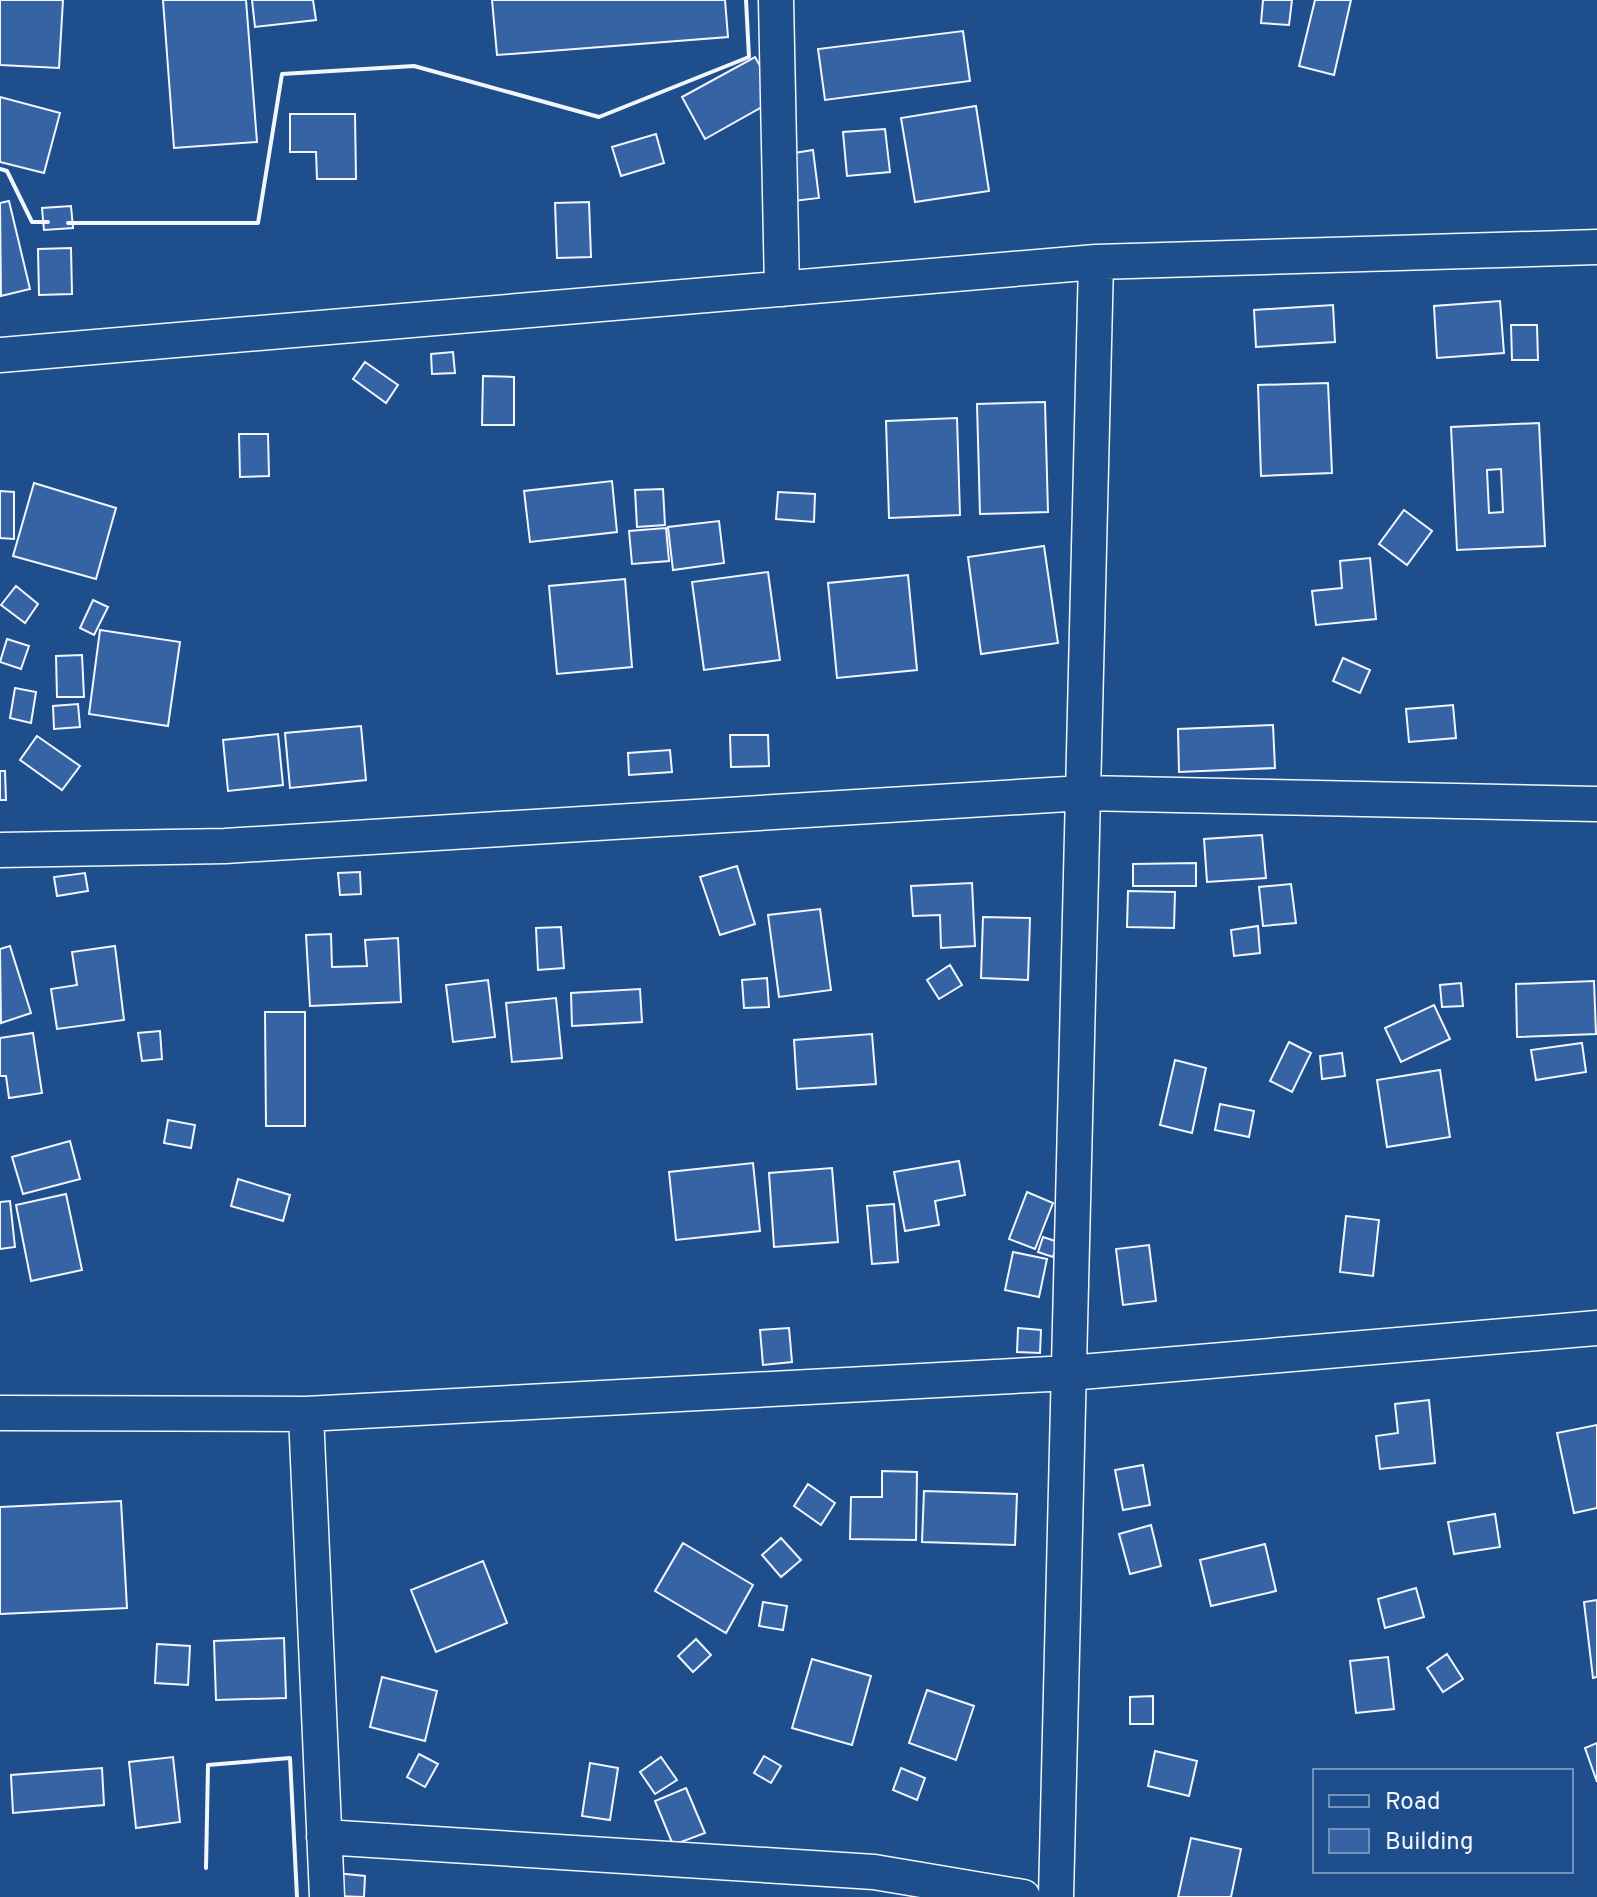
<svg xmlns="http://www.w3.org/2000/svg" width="1597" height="1897" font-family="Overpass,sans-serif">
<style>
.building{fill:#3563a3;stroke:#f2f6ff;stroke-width:2;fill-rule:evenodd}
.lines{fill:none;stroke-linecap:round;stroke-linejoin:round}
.minor-casing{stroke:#f2f6ff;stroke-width:37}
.minor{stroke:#1f4e8c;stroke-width:34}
.wall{stroke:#f2f6ff;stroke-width:4}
</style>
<rect width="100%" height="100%" fill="#1f4e8c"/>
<path class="building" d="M0,0H63L59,68L0,65Z
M163,0H246L257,142L174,148Z
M252,0H313L316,20L255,27Z
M492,0H725L728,37L497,55Z
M1263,0H1292L1289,25L1261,23Z
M1315,0H1351L1334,75L1299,66Z
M963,31L970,81L825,100L818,49Z
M755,57L778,98L705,139L682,97Z
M0,97L60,113L44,173L0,162Z
M976,106L989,191L915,202L901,118Z
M290,114H355L356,179H317L316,152H290Z
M885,129L890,172L847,176L843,132Z
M656,134L664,163L621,176L612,147Z
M813,150L819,198L794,201L788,154Z
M9,201L30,289L1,296L0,203Z
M589,202L591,257L557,258L555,203Z
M71,206L73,228L44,230L42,208Z
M71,248L72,294L39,295L38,249Z
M1500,301L1504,353L1437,358L1434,306Z
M1333,305L1335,342L1256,347L1254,310Z
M1511,325H1537L1538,360H1512Z
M453,352L455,373L432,374L431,354Z
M365,362L398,385L386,403L353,379Z
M483,376L514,377V425H482Z
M1328,383L1332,473L1261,476L1258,385Z
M1045,402L1048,512L980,514L977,404Z
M957,418L960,515L889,518L886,421Z
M1539,423L1545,546L1457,550L1451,427ZM1501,469L1503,512L1489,513L1487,470Z
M239,434H268L269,476L240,477Z
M612,481L617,532L530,542L524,491Z
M34,483L116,508L96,579L13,556Z
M663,489L665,525L637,527L635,490Z
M0,491L14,492V539L0,538Z
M778,492L815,494L814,522L776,519Z
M1404,510L1432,531L1407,565L1379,544Z
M719,521L724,563L673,570L668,527Z
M666,528L669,561L632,564L629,531Z
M1044,546L1058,643L981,654L968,557Z
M1370,558L1376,619L1316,625L1312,591L1342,588L1340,561Z
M768,572L780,660L704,670L692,582Z
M908,575L917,670L837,678L828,583Z
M625,579L632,667L557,674L549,586Z
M16,586L38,604L25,623L1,605Z
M93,600L108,607L94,635L80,628Z
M100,630L180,642L168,726L89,714Z
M7,639L29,646L21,669L0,662Z
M82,655L84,697H57L56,656Z
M1343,658L1370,670L1360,693L1333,681Z
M15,688L36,692L31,723L10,718Z
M78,704L80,727L54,729L53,706Z
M1453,705L1456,738L1409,742L1406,709Z
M1273,725L1275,768L1179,772L1178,729Z
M361,726L366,780L290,788L285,733Z
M278,734L283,785L228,791L223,740Z
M730,735H768L769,766L731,767Z
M37,736L80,766L62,790L20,760Z
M670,750L672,772L629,775L628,753Z
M0,771H5L6,800H0Z
M1262,835L1266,878L1207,882L1204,839Z
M1196,863V886H1133V864Z
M737,866L755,924L720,935L700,877Z
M360,872L361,894L340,895L338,873Z
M85,873L88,891L57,896L54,877Z
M972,883L975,946L941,948L940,915L913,916L911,886Z
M1291,884L1296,923L1263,926L1259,887Z
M1128,891L1175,892L1174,928L1127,927Z
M820,909L831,990L779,997L768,915Z
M983,917L1030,918L1028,980L981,978Z
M1258,926L1260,953L1234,956L1231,930Z
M561,927L564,968L538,970L536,928Z
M331,934L332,967L367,966L365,940L398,938L401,1002L310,1006L306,935Z
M10,946L31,1013L1,1023L0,949Z
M115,946L124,1020L57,1029L51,989L77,985L72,952Z
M950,965L962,985L939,999L927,980Z
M767,978L769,1007L744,1008L742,980Z
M488,980L495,1037L453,1042L446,985Z
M1594,981L1596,1034L1517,1037L1516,984Z
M1461,983L1463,1006L1442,1007L1440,985Z
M640,989L642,1022L572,1026L571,993Z
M556,998L562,1058L512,1062L506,1003Z
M1434,1005L1450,1039L1401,1062L1385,1028Z
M265,1012H305V1126H266Z
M160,1031L162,1059L142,1061L138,1033Z
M33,1033L42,1093L9,1098L6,1076H0V1038Z
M872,1034L876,1084L797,1089L794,1040Z
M1289,1042L1311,1053L1292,1092L1270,1081Z
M1582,1043L1586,1072L1536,1080L1531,1050Z
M1342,1053L1345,1076L1322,1079L1320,1056Z
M1175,1060L1206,1068L1192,1133L1160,1125Z
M1440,1070L1450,1137L1387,1147L1377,1080Z
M1220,1104L1254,1111L1249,1137L1215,1130Z
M168,1120L195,1125L191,1148L164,1143Z
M70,1141L80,1179L23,1194L12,1157Z
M959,1161L965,1195L935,1201L939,1225L905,1231L894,1172Z
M753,1163L760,1231L676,1240L669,1172Z
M832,1168L838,1242L774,1247L769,1173Z
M238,1179L290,1195L283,1221L231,1206Z
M1027,1192L1053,1203L1035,1249L1009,1239Z
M66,1194L82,1270L31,1281L16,1205Z
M10,1201L15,1247L0,1249V1202Z
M894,1204L898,1262L872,1264L867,1206Z
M1346,1216L1379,1220L1373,1276L1340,1272Z
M1043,1237L1058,1242L1053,1257L1038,1252Z
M1149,1245L1156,1301L1123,1305L1116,1249Z
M1013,1252L1047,1259L1039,1297L1005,1290Z
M789,1328L792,1362L763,1365L760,1330Z
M1018,1328L1041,1330L1040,1353L1017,1352Z
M1429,1400L1435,1463L1380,1469L1376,1436L1398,1433L1395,1404Z
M1597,1425V1508L1574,1513L1557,1433Z
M1143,1465L1150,1505L1123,1510L1115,1470Z
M882,1471L917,1472L916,1540L850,1539L851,1497H882Z
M808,1484L835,1503L821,1525L794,1506Z
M924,1491L1017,1494L1015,1545L922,1542Z
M121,1501L127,1608L0,1614V1507Z
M1495,1514L1500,1547L1454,1554L1448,1522Z
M1151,1525L1161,1566L1130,1574L1119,1534Z
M781,1538L801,1560L781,1577L762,1555Z
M683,1543L753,1585L726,1633L655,1591Z
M1265,1544L1276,1591L1211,1606L1200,1560Z
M483,1561L507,1623L436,1652L411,1590Z
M1416,1588L1424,1617L1385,1628L1378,1599Z
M1597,1600V1677L1593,1678L1584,1602Z
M763,1602L787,1606L783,1630L759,1626Z
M284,1638L286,1698L216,1700L214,1641Z
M696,1639L711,1655L693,1672L678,1656Z
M157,1644L190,1646L188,1685L155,1683Z
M1447,1654L1463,1679L1443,1692L1427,1668Z
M1388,1657L1394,1709L1356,1713L1350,1661Z
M812,1659L871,1676L852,1745L792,1728Z
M382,1677L437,1691L425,1741L370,1727Z
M927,1690L974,1706L956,1760L909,1743Z
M1153,1696V1724H1130V1697Z
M1597,1743V1782L1585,1748Z
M1155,1751L1197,1761L1189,1796L1148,1786Z
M419,1754L438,1764L425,1787L407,1777Z
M764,1756L781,1766L771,1783L754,1773Z
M173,1757L180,1822L136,1828L129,1762Z
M661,1757L677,1780L655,1794L640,1772Z
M590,1763L618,1768L610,1820L582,1816Z
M102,1768L104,1805L13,1813L11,1775Z
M901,1768L925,1778L917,1800L893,1790Z
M686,1788L705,1833L673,1845L655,1801Z
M1191,1838L1241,1849L1231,1897H1178Z
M336,1873L365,1876L364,1897L335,1896Z"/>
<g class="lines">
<defs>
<path id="minor" d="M776,0L782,289
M0,355L1096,262L1597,247
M0,850L225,846L1083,793L1597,804
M0,1413L306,1414L1069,1373L1597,1328
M306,1414L327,1897
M324,1837L874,1872L1023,1897
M1056,1897L1096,262"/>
</defs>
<use href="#minor" class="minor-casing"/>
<use href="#minor" class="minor"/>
<path class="wall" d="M0,169L7,171L32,222H48
M68,223H258L282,74L414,66L599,117L749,57L746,0
M206,1868L208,1765L290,1758L297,1897"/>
</g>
<rect x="1313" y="1769" width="260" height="104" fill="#1f4e8c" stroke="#7391ba" stroke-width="2"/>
<rect x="1329" y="1795" width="40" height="12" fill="#1f4e8c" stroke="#7391ba" stroke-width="2"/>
<text x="1385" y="1809" font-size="24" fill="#f2f6ff">Road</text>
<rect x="1329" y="1829" width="40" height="24" fill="#3563a3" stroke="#7391ba" stroke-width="2"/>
<text x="1385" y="1849" font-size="24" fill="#f2f6ff">Building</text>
</svg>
